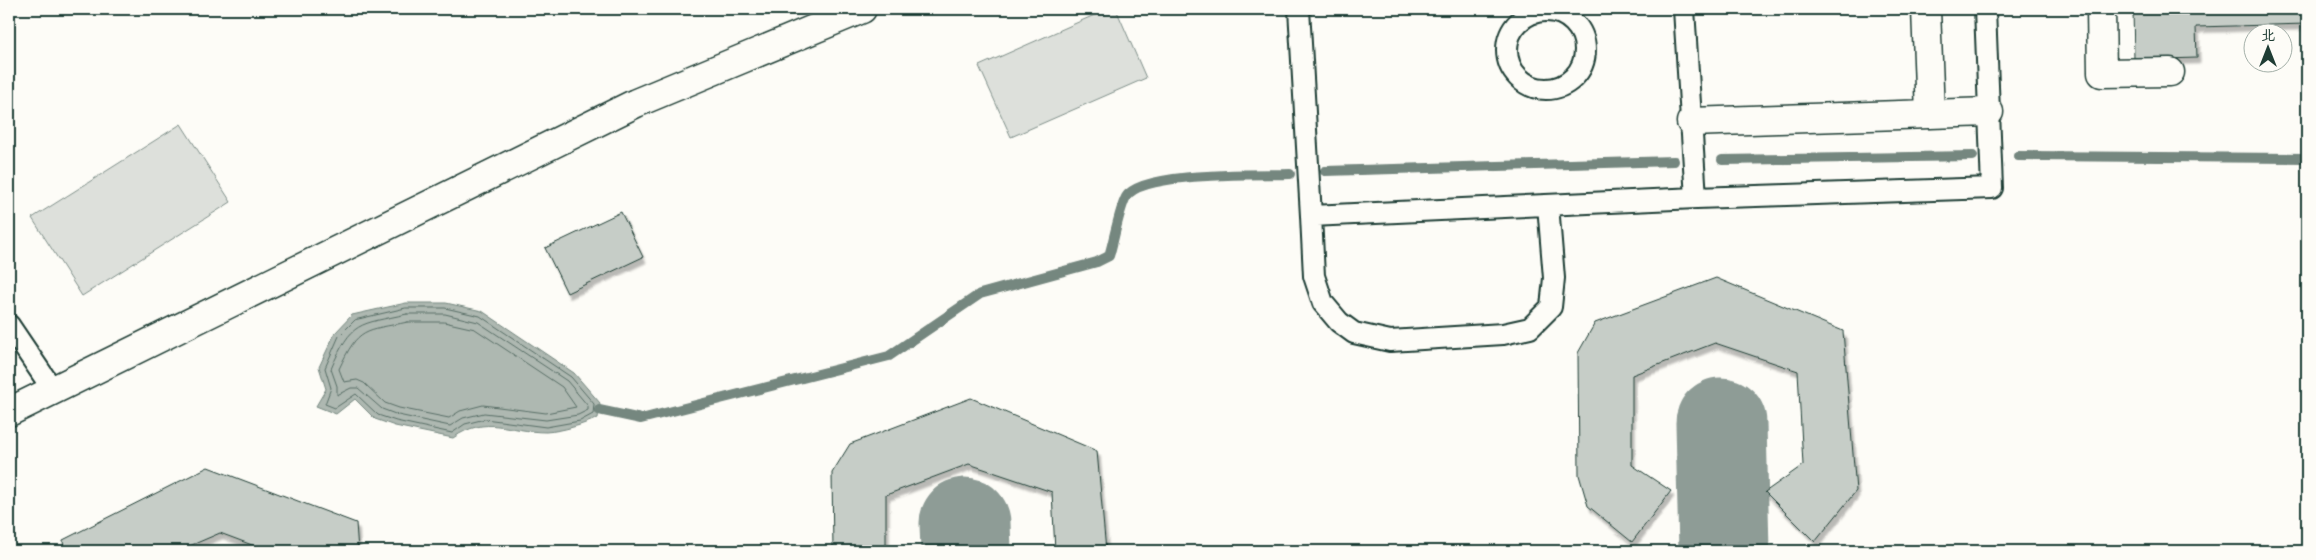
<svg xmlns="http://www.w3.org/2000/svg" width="2316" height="560" font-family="Dekko,'LXGW WenKai TC',sans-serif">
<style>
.green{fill:#dde0db;stroke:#7e8e88}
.water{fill:#aeb8b1;stroke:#75877f}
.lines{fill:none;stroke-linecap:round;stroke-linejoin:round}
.shore{stroke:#586e66;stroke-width:1}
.stream{stroke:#75877f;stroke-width:10}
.taxiway{stroke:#8e9c96;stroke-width:91}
.building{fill:#c6cdc7;stroke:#1f3d34;filter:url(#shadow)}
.lane-casing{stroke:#1f3d34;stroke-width:24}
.street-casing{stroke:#1f3d34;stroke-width:31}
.lane{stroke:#fdfcf7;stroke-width:20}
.street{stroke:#fdfcf7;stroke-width:28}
</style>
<defs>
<filter id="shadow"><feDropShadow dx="3" dy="5.5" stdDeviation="1" flood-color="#0004"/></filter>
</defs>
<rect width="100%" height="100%" fill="#fdfcf7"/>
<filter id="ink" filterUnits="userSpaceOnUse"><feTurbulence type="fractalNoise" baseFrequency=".02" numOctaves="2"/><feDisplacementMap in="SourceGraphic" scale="10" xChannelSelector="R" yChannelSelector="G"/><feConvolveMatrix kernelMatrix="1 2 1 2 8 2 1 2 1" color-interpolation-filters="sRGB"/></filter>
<g filter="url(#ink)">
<path class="green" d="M1108,9H1116L1146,78L1011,137L979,66Z
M181,124L231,202L82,296L32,218Z"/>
<path class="water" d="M406,303H446L482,311L574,373L600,403L598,418C582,425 563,431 546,432C508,432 487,414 453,438L395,426L375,419L355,399L336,414L316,406L326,389L319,367L335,333L352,315Z"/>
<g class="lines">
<path class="shore" d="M406,308H445L480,316L571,377L594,404L593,414L580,421L546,427L485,419L465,424L452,433L396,421L378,415L356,394L335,408L325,404L331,388L325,368L339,336L355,320Z
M407,314H445L478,322L567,381L588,406V410L578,415L546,420L484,413L463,418L450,426L398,415L382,409L358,388H351L337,395V386L331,369C352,320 358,325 407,314Z
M408,322H444L475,329L562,387L576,407L546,413L483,405L460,411L449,418L399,408L385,403L364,383L357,380L344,382L339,369C359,326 364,331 408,322Z"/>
<path class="stream" d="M2018,156L2307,158
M1722,160L1973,156
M1325,171L1674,161
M599,410L641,419L889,356L980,294L1097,262L1109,256C1114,240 1119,210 1126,197C1141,171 1260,175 1290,174"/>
<path class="taxiway" d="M1721,423L1724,551
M965,523L966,551"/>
</g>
<path class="building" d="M2133,9H2307V24L2196,27L2197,58L2134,60Z
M621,212L643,257L567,293L545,248Z
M1716,278L1843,331L1856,491L1815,542L1765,492L1803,465L1798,371L1715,343L1632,375V465L1671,491L1632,542L1588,506L1579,475L1578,353L1595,323Z
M971,398L1097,451L1106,551H1055L1052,492L969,464L886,495V551H833L832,473L850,444Z
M208,467L356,523L358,551H268L220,533L178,551H64L63,540Z"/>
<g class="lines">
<defs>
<path id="lane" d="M1299,9L1311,216L1696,198L1992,188L1985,9
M1684,9L1696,198
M1507 50a39 39 0 1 1 78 0a39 39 0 1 1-78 0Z
M1311,216L1314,276L1323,303L1339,322L1354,333L1390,341L1503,334L1530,328L1551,307L1554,278L1548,205
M9,325L53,390"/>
<path id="street" d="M2101,9L2102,73L2170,72
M1930,114L1989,112
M1691,122L1930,114L1926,9
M9,412L636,103L862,9"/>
</defs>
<use href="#lane" class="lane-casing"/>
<use href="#street" class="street-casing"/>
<use href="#lane" class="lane"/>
<use href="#street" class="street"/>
</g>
</g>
<rect width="2316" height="560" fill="none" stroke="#fdfcf7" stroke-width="30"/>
<rect x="15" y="15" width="2286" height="530" fill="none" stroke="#1f3d34" stroke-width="2" filter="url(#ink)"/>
<g transform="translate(2268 48)"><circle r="24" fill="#fdfcf7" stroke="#a4b0a9"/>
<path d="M0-4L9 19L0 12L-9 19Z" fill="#1f3d34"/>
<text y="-8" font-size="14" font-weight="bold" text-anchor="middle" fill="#1f3d34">北</text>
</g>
</svg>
